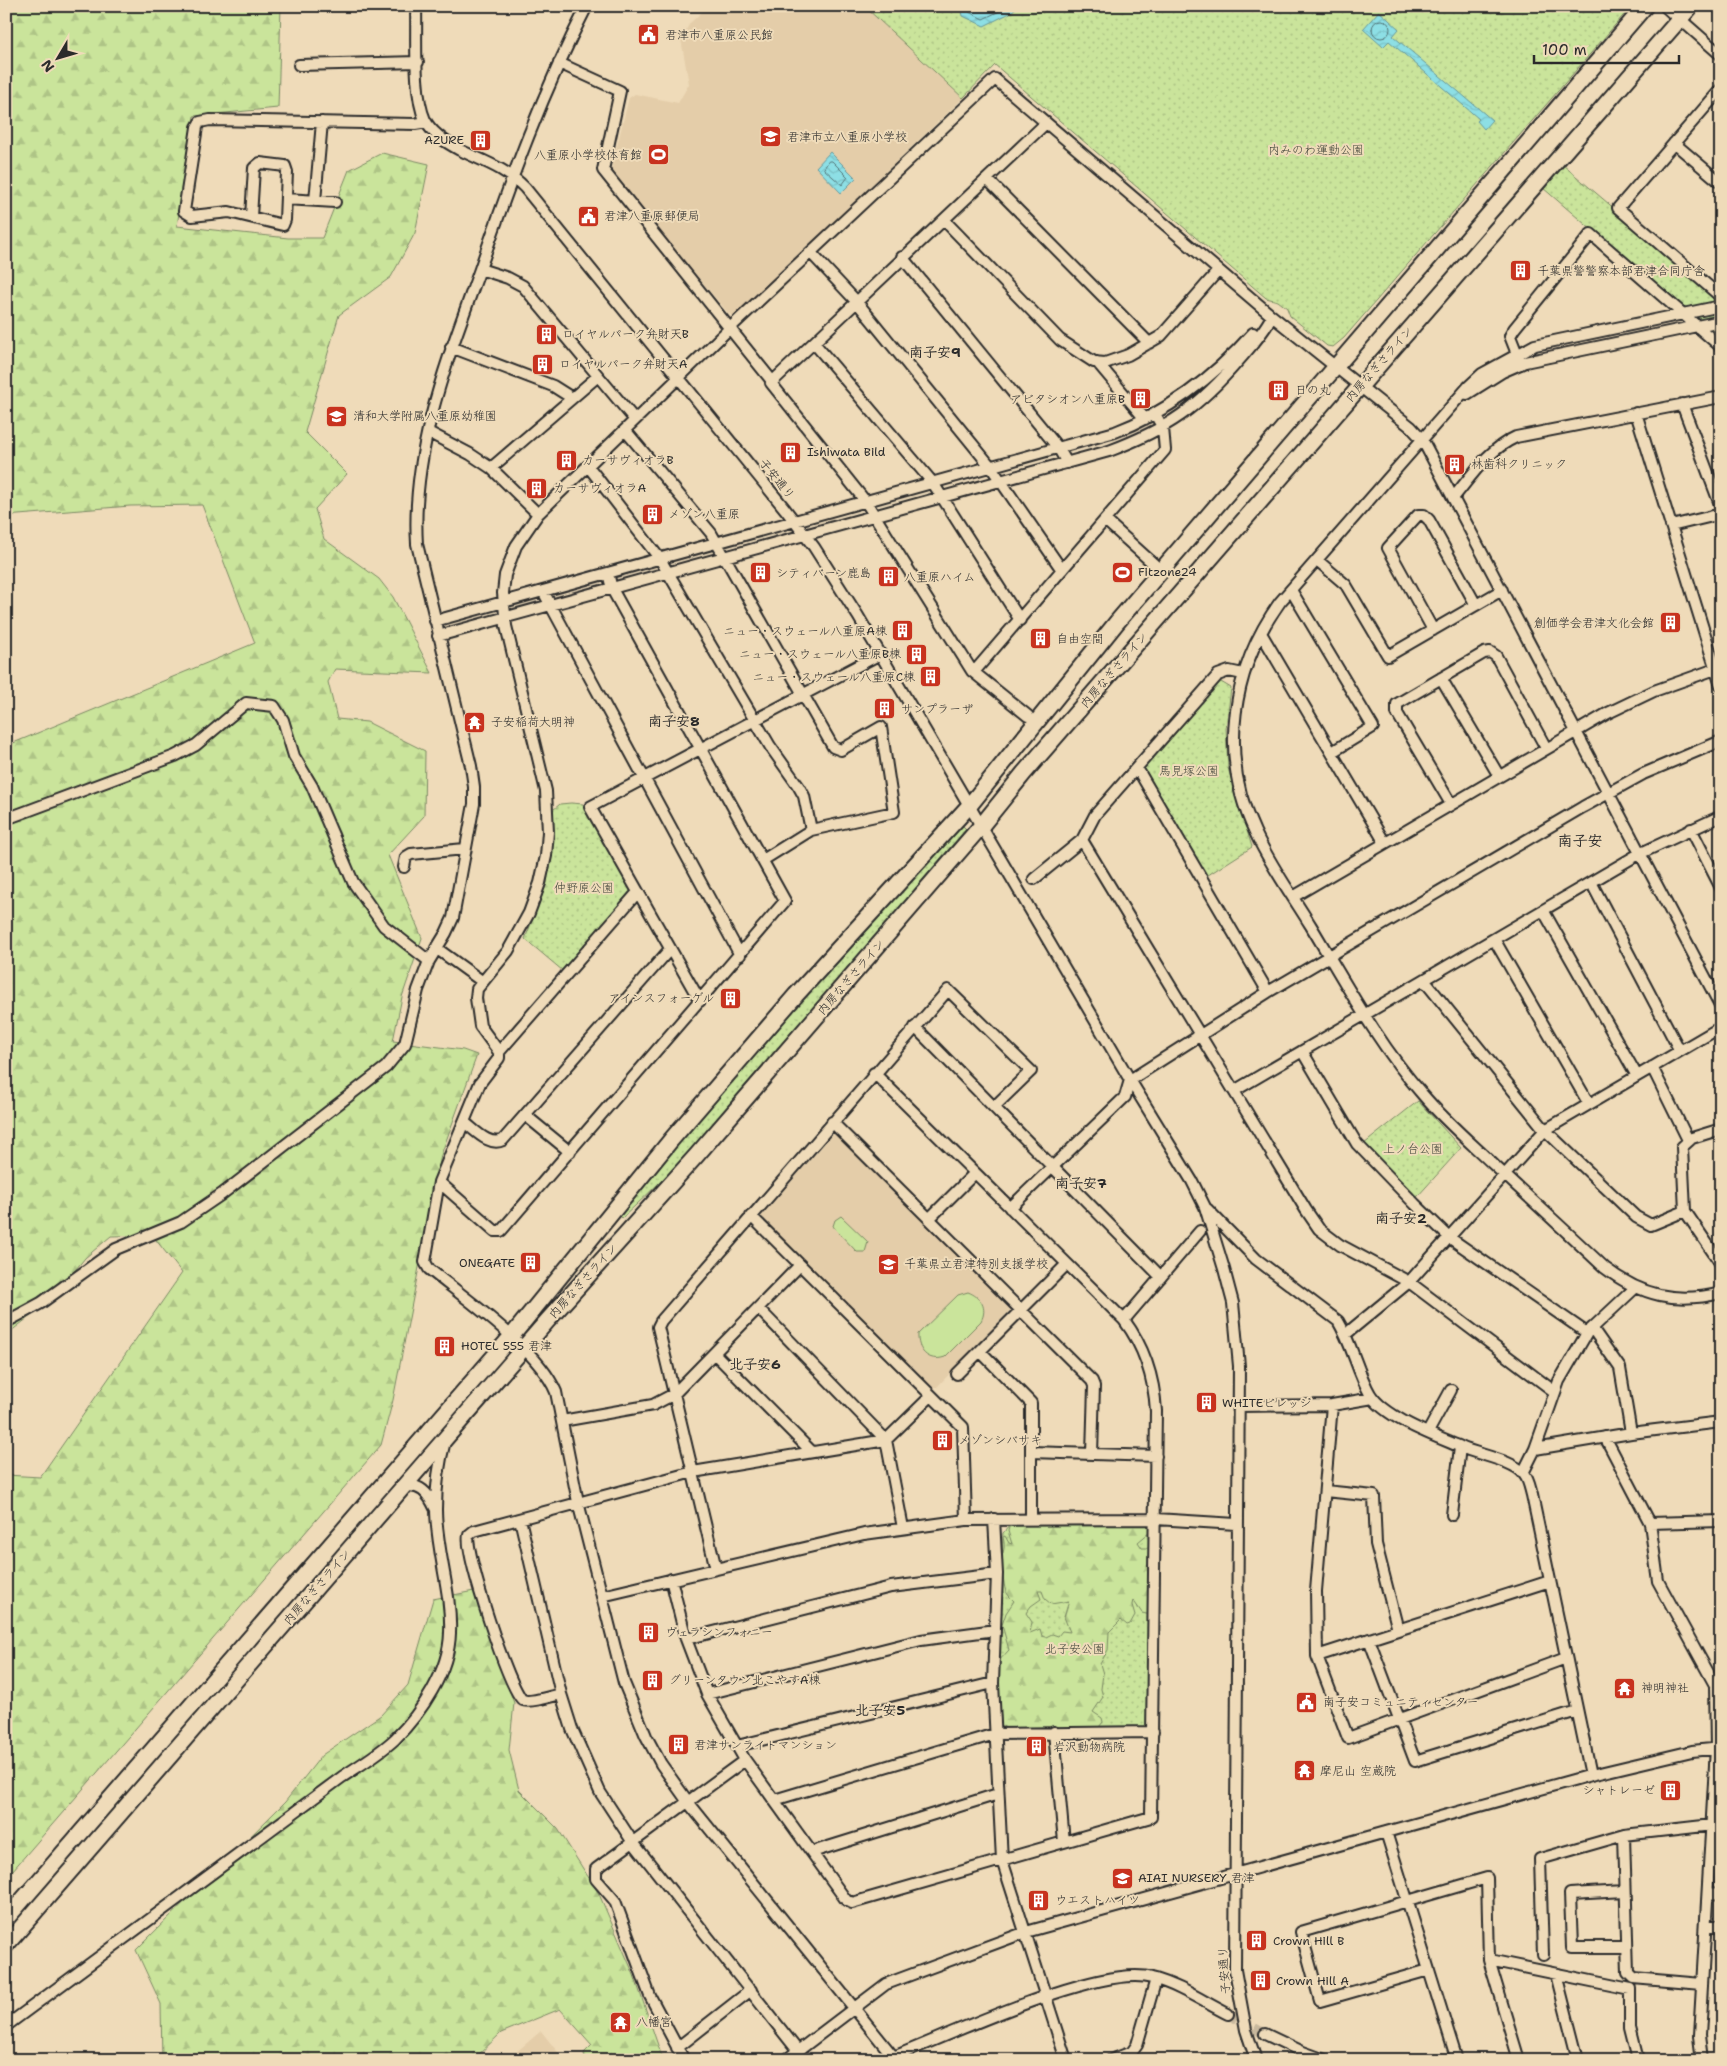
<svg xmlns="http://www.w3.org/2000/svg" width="1727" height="2066" font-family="'Shantell Sans','Klee One',sans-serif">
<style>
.built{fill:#e4cda9}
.grass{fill:url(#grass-dots);stroke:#7a8863}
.forest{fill:url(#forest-firs);stroke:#7a8863;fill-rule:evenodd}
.garden{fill:#cae49b;stroke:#7a8863}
.water{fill:url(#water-waves);stroke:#66979b}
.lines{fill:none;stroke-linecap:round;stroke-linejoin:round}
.shore{stroke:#527375;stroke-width:1}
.minor-tunnel{stroke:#c8b89d;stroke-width:10;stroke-dasharray:10 5;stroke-linecap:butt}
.minor-casing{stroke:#2b2b2b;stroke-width:14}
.major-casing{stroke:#2b2b2b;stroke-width:16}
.highway-casing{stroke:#2b2b2b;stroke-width:19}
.minor{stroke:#efdbb9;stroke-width:10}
.major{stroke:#efdbb9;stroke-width:12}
.highway{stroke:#efdbb9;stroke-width:15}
.labels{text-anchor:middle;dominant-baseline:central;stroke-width:4;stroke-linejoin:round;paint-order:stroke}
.poi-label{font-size:12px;fill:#2b2b2b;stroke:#efdbb9;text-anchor:start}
.park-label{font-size:12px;fill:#43473c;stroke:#efdbb9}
.street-label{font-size:12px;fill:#2b2b2b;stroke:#efdbb9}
.neighbourhood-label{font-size:14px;font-weight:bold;fill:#2b2b2b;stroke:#efdbb9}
.quarter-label{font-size:15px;font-weight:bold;fill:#2b2b2b;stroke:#efdbb9}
</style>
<defs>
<pattern id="grass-dots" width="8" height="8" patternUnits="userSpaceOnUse" patternTransform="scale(1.25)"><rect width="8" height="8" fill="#cae49b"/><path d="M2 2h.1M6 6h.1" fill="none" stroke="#aec486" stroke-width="1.8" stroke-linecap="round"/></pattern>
<pattern id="forest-firs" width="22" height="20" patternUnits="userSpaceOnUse" patternTransform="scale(1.25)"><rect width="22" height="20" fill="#cae49b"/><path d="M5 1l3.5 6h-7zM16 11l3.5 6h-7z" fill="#aec486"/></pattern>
<pattern id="water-waves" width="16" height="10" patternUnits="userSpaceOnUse" patternTransform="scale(1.25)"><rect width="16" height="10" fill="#8ddfe5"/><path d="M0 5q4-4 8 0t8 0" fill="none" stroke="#7ac0c5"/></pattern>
</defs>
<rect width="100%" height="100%" fill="#efdbb9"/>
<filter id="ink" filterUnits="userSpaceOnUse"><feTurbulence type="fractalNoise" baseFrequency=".02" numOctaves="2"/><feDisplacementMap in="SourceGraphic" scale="10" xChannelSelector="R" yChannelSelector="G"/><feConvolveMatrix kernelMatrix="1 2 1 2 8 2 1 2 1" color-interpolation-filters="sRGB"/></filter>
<g filter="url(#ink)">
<path class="built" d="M709,6H864L963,98L734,316L729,314L615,178L611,170L629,98L635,94L678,103L689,84L681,39L690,23Z
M835,1132L1012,1308L937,1387H931L762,1220V1215Z
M541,2031L564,2060H507Z"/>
<path class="grass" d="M864,6H1628L1629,9L1344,338L1333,347L1327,346L1290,316L1287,308L1278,301L1266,298L995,65L963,98Z
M1563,165L1721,299V341L1543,188Z
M1216,679L1231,688L1226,728L1228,768L1252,847L1205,877L1143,769L1144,764Z
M571,803L583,804L631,890L563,971L525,939L547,883L553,810L560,804Z
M962,825L966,829C852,959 750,1102 622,1218L620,1216L687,1129L859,933L909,883Z
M1418,1101L1461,1148L1417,1197L1388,1171L1364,1144Z
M1011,1524L1152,1526L1148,1726L1145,1728L1000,1729L997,1726L1003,1533Z"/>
<path class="forest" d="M6,6H281L278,108L194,116L177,226L288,238H322L349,170L382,153L429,164L415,233L391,277L339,315L305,432L347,474L315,509L324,539L379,579L393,597L432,673L335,669L328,682L337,719L367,722L425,751L424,816L388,855L422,938L402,997L393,1041L463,1050L477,1055L441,1155L393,1400L381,1445L6,1878V1475L40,1477L182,1273L152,1235L111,1236L85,1258L50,1301L6,1335V746L255,643L202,505L130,506L6,516Z
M1146,1523L1150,1532L1138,1542L1142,1548H1151V1615L1142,1613L1133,1600L1132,1605L1135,1615L1130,1624L1127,1625L1121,1620L1109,1632L1108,1650L1100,1664L1103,1674L1101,1689L1103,1697L1093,1712L1102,1718L1103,1722L1099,1727L1085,1731L1075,1727L1007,1729L999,1723L995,1665L1009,1650L1002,1625L1006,1613L1014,1601C1004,1592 1005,1589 1003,1576C1002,1571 999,1567 1001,1561C1003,1550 1006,1549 1003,1537L1005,1536L1009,1543L1012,1544L1008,1531L1010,1524ZM1038,1591H1042L1045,1599L1051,1604L1069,1601L1064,1617L1070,1632L1062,1631L1058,1636L1052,1634L1046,1637L1042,1636L1040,1629L1030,1633L1032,1622L1026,1613L1031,1606L1041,1599Z
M474,1591L514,1703L509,1750L519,1790L558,1829L599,1894L634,1975L663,2060H585L584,2053L592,2045L560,2009L501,2033L473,2060H162L161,2004L136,1950L285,1802L322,1755L381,1715L408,1685L433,1599Z"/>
<path class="garden" d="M841,1216L868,1242L865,1252H857L836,1230L833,1226L835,1220Z
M968,1292C981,1297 988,1308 981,1321L945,1357C928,1363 917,1350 918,1334L958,1295Z"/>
<path class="water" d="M961,6H1018L1010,13L984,26L963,16Z
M1379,11L1399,29L1393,36L1492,120L1484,129L1477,121L1479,119L1389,41L1383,47L1363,29Z
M830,152L856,178L841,193L816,167Z"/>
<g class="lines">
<path class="shore" d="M966,6L969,12L983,19L1010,6
M1372 29a9 9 0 1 1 18 0a9 9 0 1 1-18 0Z
M829,161H832L848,177L842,185L824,169Z"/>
<path class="minor-tunnel" d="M1228,2014L1265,2034"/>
<defs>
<path id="minor" d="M416,6C417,38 413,93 425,120C432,134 447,143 460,150C483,161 507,169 525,188L785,509L814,547L858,616L1130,1080L1192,1181L1205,1207L1224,1269L1233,1303L1239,1366L1235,1970L1246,2030L1256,2060
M1680,19L1721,55
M559,63L620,91L603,170L772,381
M299,65L418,62
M1721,89L1618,208L1721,297
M1674,143L1721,183
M987,179L1149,343
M286,199L335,202
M315,201L322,122
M251,217L254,168L260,163L285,166L287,172L285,220L283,225L229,212L192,216L184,211L197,127L200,122L210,120L415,124L426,122
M944,220L1060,340L1094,362L1105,363L1128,355L1161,336L1218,271
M811,253L856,301L991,467L1062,570
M902,257L1059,449L1067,463
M480,269L508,278L523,286L635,420
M1721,306L1535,345L1482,374L1468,387L1280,602C1232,669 1218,755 1255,832C1270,865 1292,895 1311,926C1346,984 1378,1044 1423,1095C1445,1121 1471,1143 1495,1166C1532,1200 1569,1234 1605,1268C1642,1296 1676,1304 1721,1293
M814,343L933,483L1020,620
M451,347L553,386L572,398
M1097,362L1145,419
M1521,364L1510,336L1514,329L1591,234L1721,347
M1467,394L1502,372L1525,362L1721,321
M1682,404L1721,507
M1636,413L1721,686
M625,430L711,533L833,747L841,750L881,727L894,812L811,830L763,860
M428,432L470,454L491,468L538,514
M588,466L660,559L770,746L799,787L804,796L811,830
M491,468L598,376
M1454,497C1472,475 1489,449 1516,437L1721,397
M1105,520L1156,566
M1671,526L1721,514
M1317,560L1346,585L1388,656L1502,590
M1291,590L1373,727L1332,752
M543,591L740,955
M435,621L1115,432C1170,411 1214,377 1253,333
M1433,630L1388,548L1418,515H1424L1429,520L1476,605
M1261,633L1385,843
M438,636L1109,451C1168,429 1199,407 1240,359C1252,345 1264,332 1272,316
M974,672L1165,450L1163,428L1155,414
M1441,678L1499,776
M1028,716L972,671L866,502L771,383L1046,123
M1137,768L1268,992
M1451,804L1397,713V704L1484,653L1490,652L1496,656L1546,748
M6,819L175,756L196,745L246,703L274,706L283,720L294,756L312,786L353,882L384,926L429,961
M1691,829L1721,888
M1082,840L1306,1210L1319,1229L1340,1245L1409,1282L1555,1392
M404,867L406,857L411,854L465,849
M1034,879L1082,840L1095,815L1218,675L1229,671L1243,674
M1591,882L1680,1051
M1293,897L1608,713L1654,691L1721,667
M1543,910L1637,1076
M1494,939L1589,1104
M436,948L483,982
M1424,980L1545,1130L1636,1217L1651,1225L1685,1211
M700,1001L590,807L880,654
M915,1027L1161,1277
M1302,1051L1357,1144L1415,1204L1450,1238L1587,1333
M499,1052L638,892
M1652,1067L1688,1140
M1234,1091L1639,854L1721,816
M525,1115L570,1152
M464,1122C475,1130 489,1147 503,1140L670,949
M832,1122L1092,1381L1094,1386L1092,1454
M1721,1129L1692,1138L1682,1147L1685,1211L1721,1264
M439,1182L495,1231H501L785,901L612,589L608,573
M1010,1208L1125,1097L1130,1080L1268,992L1583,807L1643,774L1721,741
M1207,1209L1256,1259L1338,1321C1352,1344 1357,1371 1370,1394C1385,1418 1435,1436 1461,1447C1478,1455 1513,1460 1524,1474C1529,1480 1530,1488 1532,1495L1591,1775
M751,1216L963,1427L966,1520
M929,1219L975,1173
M758,1308L886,1440L903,1528
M1124,1320L1200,1231
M6,1322L41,1303L116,1249L181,1222L222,1194L386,1067L405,1044L418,990L429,961L446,933L453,918L474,804V787L471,766L417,544C411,449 449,356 480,269C511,179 543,91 587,6
M1592,1328L1620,1368L1631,1433
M1346,1334L1409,1282L1545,1130L1721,1027
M980,1351L1031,1403V1519
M714,1353L812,1452
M957,1374L1067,1264
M1332,1405L1316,1591L1317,1656L1348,1738L1566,1658
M1239,1406L1332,1405L1373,1398
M562,1421L653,1405L674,1394L800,1265
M1428,1432L1451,1390
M1605,1437L1650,1523L1658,1581L1715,1685L1716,1748L1699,2037L1702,2060
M1535,1449L1631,1433L1721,1422
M1031,1452L1156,1456
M1523,1473L1535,1449L1559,1381L1587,1333L1635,1288
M403,1487C420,1483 428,1493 435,1508
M1325,1491L1374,1496L1376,1544L1398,1630
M1452,1515L1460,1447
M520,1519L561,1694L572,1729L600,1792L632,1841L798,2051
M994,1519L997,1574L993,1683L1002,1860L1066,2060
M1650,1523L1721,1521
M716,1569L658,1327L661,1321L948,990L1031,1071L994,1107
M671,1579L686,1639L707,1694L745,1760L846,1900L852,1903L1151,1817L1156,1411C1154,1377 1145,1348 1124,1320L874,1073
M602,1596L864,1534L966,1520L1156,1519L1236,1524
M686,1639L891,1587L997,1574
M1369,1639L1415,1761L1577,1711
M1317,1656L1550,1581
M561,1694C553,1696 529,1703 523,1700C511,1695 463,1549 469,1535L474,1531L693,1472L886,1440L931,1396
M707,1694L921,1640L995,1630
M1054,1732L1064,1842
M737,1746L993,1683
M774,1800L995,1734L1153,1732
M1386,1832L1457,2060
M1624,1835L1628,1973L1633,1978L1702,1984
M812,1852L998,1794
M1625,1891L1570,1894L1572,1947H1627
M1708,1894L1721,1893
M1706,1926L1721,1928
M1543,1955L1540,1859L1624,1835L1712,1825
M1489,1960L1630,1989V2028L1638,2060
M1429,1970L1320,2001L1301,1932L1487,1878L1489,1960L1519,2060
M1556,1974L1578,2060
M6,2026L342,1777C360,1765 379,1754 395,1739C421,1713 449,1672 450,1633C452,1592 436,1550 436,1509C436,1486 439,1463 445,1441
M1265,2034L1303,2052L1325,2060
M677,2048L751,1990
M893,2057C947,2036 1101,1963 1152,1978C1179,1985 1204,2002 1228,2014
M684,2060L650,1996L615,1901L596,1879V1869L745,1760
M786,2060L886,1984L1026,1932L1591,1775L1692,1751L1721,1748
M896,2060L688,1802L661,1764L646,1736L624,1683L578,1502L556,1392C538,1349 467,1300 429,1269L425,1262L439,1182L480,1083L499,1058V1052L480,1026L476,998L477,989L508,951L529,913L540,883L546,856L548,832L546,791L506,626L503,593L505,575L516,546L538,514L731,327L995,79L1272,316L1411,427L1422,439L1721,1007
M1111,2060L1132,2052L1137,2045L1156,1979"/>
<path id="major" d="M1666,6L1680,19"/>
<path id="highway" d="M6,1919L511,1337L671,1140L796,995L969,806L1117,622L1645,6
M6,1945L548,1320L696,1156L982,825L1024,773L1691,6"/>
</defs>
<use href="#minor" class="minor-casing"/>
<use href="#major" class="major-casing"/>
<use href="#highway" class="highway-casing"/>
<use href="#minor" class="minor"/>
<use href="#major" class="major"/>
<use href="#highway" class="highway"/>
</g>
</g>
<defs>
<symbol id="civic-square" viewBox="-11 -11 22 22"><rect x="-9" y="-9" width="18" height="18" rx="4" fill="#c8321e" stroke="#efdbb9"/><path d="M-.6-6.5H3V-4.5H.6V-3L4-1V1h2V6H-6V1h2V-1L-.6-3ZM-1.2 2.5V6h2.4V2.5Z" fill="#fff"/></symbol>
<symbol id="school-square" viewBox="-11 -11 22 22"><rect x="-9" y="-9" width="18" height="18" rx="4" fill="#c8321e" stroke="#efdbb9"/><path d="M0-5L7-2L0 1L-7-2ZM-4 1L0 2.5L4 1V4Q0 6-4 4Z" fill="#fff"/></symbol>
<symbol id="building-square" viewBox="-11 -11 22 22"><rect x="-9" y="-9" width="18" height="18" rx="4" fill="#c8321e" stroke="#efdbb9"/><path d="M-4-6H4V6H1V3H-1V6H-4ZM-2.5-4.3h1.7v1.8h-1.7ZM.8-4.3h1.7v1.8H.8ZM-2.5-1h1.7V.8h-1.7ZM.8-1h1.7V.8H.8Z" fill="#fff"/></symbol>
<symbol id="stadium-square" viewBox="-11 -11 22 22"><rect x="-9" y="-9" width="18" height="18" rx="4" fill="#c8321e" stroke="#efdbb9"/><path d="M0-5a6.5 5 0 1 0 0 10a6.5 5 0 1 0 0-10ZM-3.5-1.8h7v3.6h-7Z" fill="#fff"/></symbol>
<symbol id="temple-square" viewBox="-11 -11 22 22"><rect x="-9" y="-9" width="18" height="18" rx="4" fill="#c8321e" stroke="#efdbb9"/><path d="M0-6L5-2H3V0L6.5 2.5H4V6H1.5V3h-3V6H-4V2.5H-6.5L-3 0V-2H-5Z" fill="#fff"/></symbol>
</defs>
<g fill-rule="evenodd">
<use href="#civic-square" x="636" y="22" width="25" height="25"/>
<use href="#school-square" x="758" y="124" width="25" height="25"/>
<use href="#building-square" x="468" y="128" width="25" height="25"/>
<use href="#stadium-square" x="646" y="142" width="25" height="25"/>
<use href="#civic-square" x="576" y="204" width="25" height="25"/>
<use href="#building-square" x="1508" y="258" width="25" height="25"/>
<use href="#building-square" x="534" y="322" width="25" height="25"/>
<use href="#building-square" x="530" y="352" width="25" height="25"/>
<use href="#building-square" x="1266" y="378" width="25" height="25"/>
<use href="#building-square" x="1128" y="386" width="25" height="25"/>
<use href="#school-square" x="324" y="404" width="25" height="25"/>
<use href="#building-square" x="778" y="440" width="25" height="25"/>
<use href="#building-square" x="554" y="448" width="25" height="25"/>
<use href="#building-square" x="1442" y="452" width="25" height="25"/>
<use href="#building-square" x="524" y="476" width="25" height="25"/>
<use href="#building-square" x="640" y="502" width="25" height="25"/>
<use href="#stadium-square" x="1110" y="560" width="25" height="25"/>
<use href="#building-square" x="748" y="560" width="25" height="25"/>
<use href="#building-square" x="876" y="564" width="25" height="25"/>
<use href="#building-square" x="1658" y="610" width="25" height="25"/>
<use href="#building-square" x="890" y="618" width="25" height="25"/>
<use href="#building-square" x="1028" y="626" width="25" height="25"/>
<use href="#building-square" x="904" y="642" width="25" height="25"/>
<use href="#building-square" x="918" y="664" width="25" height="25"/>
<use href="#building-square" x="872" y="696" width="25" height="25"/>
<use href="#temple-square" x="462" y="710" width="25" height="25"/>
<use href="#building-square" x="718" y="986" width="25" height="25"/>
<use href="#building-square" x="518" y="1250" width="25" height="25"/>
<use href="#school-square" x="876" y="1252" width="25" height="25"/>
<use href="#building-square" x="432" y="1334" width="25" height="25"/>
<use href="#building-square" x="1194" y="1390" width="25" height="25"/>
<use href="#building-square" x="930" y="1428" width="25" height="25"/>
<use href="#building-square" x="636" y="1620" width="25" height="25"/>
<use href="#building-square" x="640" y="1668" width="25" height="25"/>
<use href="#temple-square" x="1612" y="1676" width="25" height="25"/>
<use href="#civic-square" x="1294" y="1690" width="25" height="25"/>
<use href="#building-square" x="666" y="1732" width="25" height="25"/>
<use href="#building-square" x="1024" y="1734" width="25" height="25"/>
<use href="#temple-square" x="1292" y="1758" width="25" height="25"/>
<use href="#building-square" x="1658" y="1778" width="25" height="25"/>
<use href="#school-square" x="1110" y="1866" width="25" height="25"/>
<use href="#building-square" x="1026" y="1888" width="25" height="25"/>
<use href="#building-square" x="1244" y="1928" width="25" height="25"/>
<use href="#building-square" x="1248" y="1968" width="25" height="25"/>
<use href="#temple-square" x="608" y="2010" width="25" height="25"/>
</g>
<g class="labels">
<g class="poi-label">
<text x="665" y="35">君津市八重原公民館</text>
<text x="787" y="137">君津市立八重原小学校</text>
<text x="464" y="140" text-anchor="end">AZURE</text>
<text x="642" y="155" text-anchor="end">八重原小学校体育館</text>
<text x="604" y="216">君津八重原郵便局</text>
<text x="1537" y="271">千葉県警警察本部君津合同庁舎</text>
<text x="562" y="334">ロイヤルパーク弁財天B</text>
<text x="559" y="364">ロイヤルパーク弁財天A</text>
<text x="1295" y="390">日の丸</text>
<text x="1125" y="399" text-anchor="end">アビタシオン八重原B</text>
<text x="353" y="416">清和大学附属八重原幼稚園</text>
<text x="807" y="452">Ishiwata Bild</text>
<text x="582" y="460">カーサヴィオラB</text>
<text x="1471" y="464">林歯科クリニック</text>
<text x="553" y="488">カーサヴィオラA</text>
<text x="668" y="514">メゾン八重原</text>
<text x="1138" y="572">Fitzone24</text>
<text x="776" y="573">シティバーン鹿島</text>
<text x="904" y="577">八重原ハイム</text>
<text x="1654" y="623" text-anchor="end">創価学会君津文化会館</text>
<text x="887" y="631" text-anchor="end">ニュー・スウェール八重原A棟</text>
<text x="1056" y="639">自由空間</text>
<text x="901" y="654" text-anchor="end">ニュー・スウェール八重原B棟</text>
<text x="915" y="677" text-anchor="end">ニュー・スウェール八重原C棟</text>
<text x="901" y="709">サンプラーザ</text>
<text x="491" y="722">子安稲荷大明神</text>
<text x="714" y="998" text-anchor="end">アインスフォーゲル</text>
<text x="515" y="1263" text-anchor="end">ONEGATE</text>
<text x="904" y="1264">千葉県立君津特別支援学校</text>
<text x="461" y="1346">HOTEL 555 君津</text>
<text x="1222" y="1403">WHITEビレッジ</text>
<text x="958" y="1440">メゾンシバサキ</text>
<text x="665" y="1632">ヴェラシンフォニー</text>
<text x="669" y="1680">グリーンタウン北こやすA棟</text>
<text x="1641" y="1688">神明神社</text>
<text x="1323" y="1702">南子安コミュニティセンター</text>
<text x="694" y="1745">君津サンライトマンション</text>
<text x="1053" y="1747">岩沢動物病院</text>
<text x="1320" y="1771">摩尼山 空蔵院</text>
<text x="1655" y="1790" text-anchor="end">シャトレーゼ</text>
<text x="1138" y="1878">AIAI NURSERY 君津</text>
<text x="1055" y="1900">ウエストハイツ</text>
<text x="1273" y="1941">Crown Hill B</text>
<text x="1276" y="1981">Crown Hill A</text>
<text x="636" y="2022">八幡宮</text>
</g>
<g class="park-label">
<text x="1316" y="150">内みのわ運動公園</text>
<text x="1189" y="771">馬見塚公園</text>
<text x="584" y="888">仲野原公園</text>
<text x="1413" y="1149">上ノ台公園</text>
<text x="1075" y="1649">北子安公園</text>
</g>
<g class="street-label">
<text transform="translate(1379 364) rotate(-49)">内房なぎさライン</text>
<text transform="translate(777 479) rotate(51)">子安通り</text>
<text transform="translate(1114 670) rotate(-49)">内房なぎさライン</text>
<text transform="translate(851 977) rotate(-49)">内房なぎさライン</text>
<text transform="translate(583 1281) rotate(-48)">内房なぎさライン</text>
<text transform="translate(317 1587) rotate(-49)">内房なぎさライン</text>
<text transform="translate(1224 1970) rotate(-94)">子安通り</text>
</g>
<g class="neighbourhood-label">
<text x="935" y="352">南子安9</text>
<text x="674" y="721">南子安8</text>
<text x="1081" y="1183">南子安7</text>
<text x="1401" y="1218">南子安2</text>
<text x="755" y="1364">北子安6</text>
<text x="880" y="1710">北子安5</text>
</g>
<g class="quarter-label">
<text x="1580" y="841">南子安</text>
</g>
</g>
<rect width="1727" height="2066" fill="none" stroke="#efdbb9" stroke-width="25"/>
<rect x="12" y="12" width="1702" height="2041" fill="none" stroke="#2b2b2b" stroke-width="2" filter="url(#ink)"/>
<g transform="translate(58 58) rotate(232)" stroke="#efdbb9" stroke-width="4" paint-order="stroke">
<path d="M0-4L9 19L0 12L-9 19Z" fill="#2b2b2b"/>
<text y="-8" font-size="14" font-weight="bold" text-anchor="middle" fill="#2b2b2b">N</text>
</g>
<path d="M1534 55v8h145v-8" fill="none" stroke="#2b2b2b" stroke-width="2.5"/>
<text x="1542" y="55" font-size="15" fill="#2b2b2b" stroke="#efdbb9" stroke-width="4" paint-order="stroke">100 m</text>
</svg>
